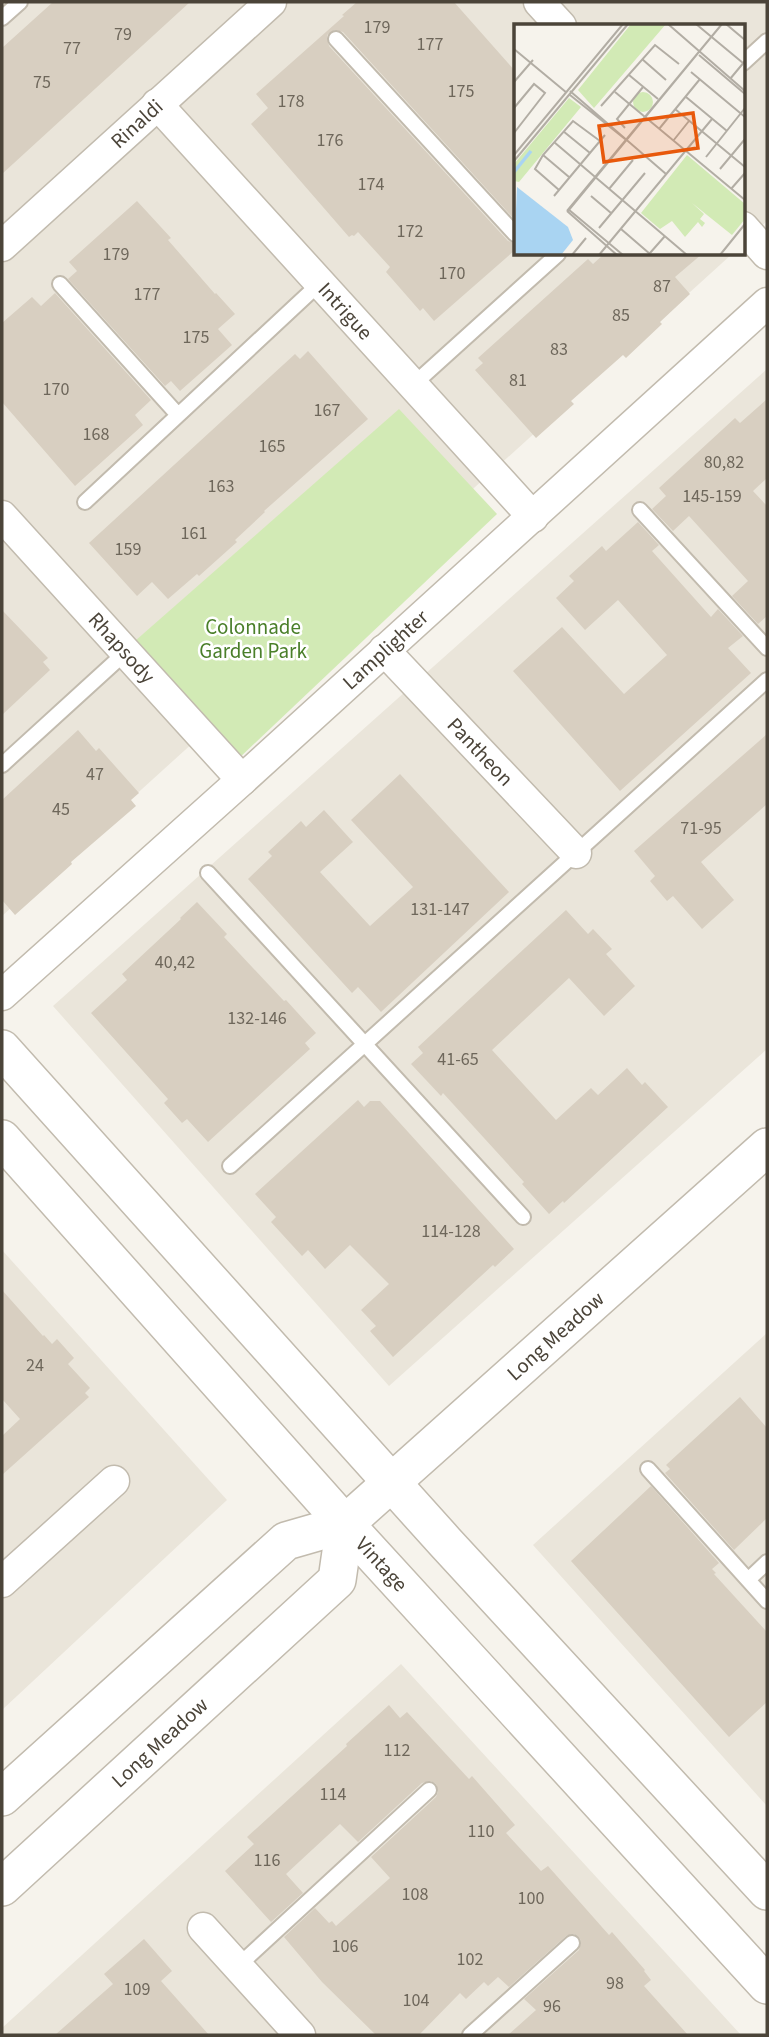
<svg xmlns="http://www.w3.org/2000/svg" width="769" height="2037" font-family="'Source Sans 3',sans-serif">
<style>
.residential{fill:#eae5da}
.green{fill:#d2eab5}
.building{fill:#d8cfc1}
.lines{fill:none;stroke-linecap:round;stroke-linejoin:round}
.service-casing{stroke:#c2bbae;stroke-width:18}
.minor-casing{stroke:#c2bbae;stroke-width:33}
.tertiary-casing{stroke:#c2bbae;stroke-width:40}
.service{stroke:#fff;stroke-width:14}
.minor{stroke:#fff;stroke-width:30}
.tertiary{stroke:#fff;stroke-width:37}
.labels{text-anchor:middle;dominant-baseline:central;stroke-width:5;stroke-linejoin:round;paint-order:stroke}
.number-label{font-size:18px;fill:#6e675b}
.street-label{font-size:21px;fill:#4b4439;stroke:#fff}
.park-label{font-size:21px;fill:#4a7f2a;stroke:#fff}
.inset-river{fill:none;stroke:#a9d4f2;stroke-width:3.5}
.inset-road{fill:none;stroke:#b2ada4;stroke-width:2}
.view{fill:#e8590c;fill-opacity:0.15;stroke:#e8590c;stroke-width:3.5}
.inset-edge{fill:none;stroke:#4b4439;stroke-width:3.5}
</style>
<rect width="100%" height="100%" fill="#f6f3ec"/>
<path class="residential" d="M2,2H767V221L743,244V26H515V254H732L2,916Z
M767,369V1049L389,1386L53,1006Z
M2,1250L227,1500L2,1710Z
M767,1333V1806L533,1545Z
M401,1664L741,2035H2V2028Z"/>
<path class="green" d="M399,409L497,514L236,761L135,641Z"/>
<path class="building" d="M53,2H190L2,174V48Z
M357,2H454L515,71V220L343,32L335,30L327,35L329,46L508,241L515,243V250L434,321L423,308L420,311L386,272L390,267L358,232L354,236L352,235L349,237L251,124L268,108L256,94L344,16L342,15Z
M137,201L171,238L168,240L215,294L216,293L235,314L218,329L232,345L180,391L171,381L165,386L68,279L77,271L69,262Z
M604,254H702L675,277L690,294L660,322L662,324L626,358L623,355L571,401L574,404L536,438L475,370L483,363L478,358L588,259L593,264Z
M55,293L151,400L135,415L143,425L75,486L2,402V323L32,297L41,306Z
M308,351L368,419L264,511L265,512L235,540L237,542L199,576L197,574L168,599L152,582L137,596L89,543L295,354L300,359Z
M767,399V478L753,491L767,506V616L758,624L732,596L748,581L689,516L673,531L652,509L666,496L659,488L735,418L740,423Z
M638,522L659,545L652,551L711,617L718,609L743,636L728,648L751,673L620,791L513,671L562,627L624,694L667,655L618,600L585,630L556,598L574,581L569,576L602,546L606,551Z
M2,610L48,658L43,662L50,670L2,715Z
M78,730L96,751L99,748L139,793L131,800L136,806L71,862L72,864L15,915L2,900V800Z
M767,734V804L701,862L734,900L702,929L673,896L667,901L650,881L655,876L634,851Z
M400,774L509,892L381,1012L358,987L352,993L248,879L272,856L268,852L301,821L306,827L324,810L353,842L320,872L370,926L413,887L351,820Z
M197,902L227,934L224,937L284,1001L286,1000L316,1033L305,1043L310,1049L208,1142L187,1119L182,1123L164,1103L168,1099L91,1013L127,980L122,974L181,919L180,918Z
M566,910L588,934L593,929L612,949L606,954L635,986L604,1016L569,978L492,1050L556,1120L591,1088L598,1095L627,1068L642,1085L645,1082L668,1107L564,1203L563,1201L549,1214L522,1184L524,1182L443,1093L441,1096L411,1064L423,1053L418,1047Z
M358,1100L364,1107L370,1101H380L514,1249L495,1267L493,1265L393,1357L370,1331L376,1326L361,1310L389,1284L350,1245L325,1269L308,1250L302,1256L271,1222L276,1217L255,1194Z
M2,1290L43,1336L44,1335L52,1344L57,1339L74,1358L68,1364L90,1388L85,1393L89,1397L2,1475V1436L20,1419L2,1399Z
M740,1397L767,1428V1518L734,1550L665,1473L670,1469L666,1465Z
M651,1486L719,1563L712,1569L716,1573L714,1574L767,1632V1702L729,1737L571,1561Z
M389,1705L400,1718L407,1712L469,1779L472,1776L515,1825L506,1833L541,1871L548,1866L609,1935L612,1932L645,1970L644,1971L651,1980L644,1986L688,2035H508L536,2010L524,1999L579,1950L581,1940L574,1934L566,1936L509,1987L498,1977L488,1986L484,1982L466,1999L460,1993L419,2035H376L322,1982L284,1937L315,1908L329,1923L332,1921L336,1926L390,1878L371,1857L436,1797L438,1792L436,1784L431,1781L422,1783L358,1842L340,1824L286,1874L303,1893L271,1922L225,1871L254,1844L247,1837L347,1746L346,1744Z
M144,1939L172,1971L161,1981L209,2035H55L113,1984L104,1974Z"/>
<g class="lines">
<defs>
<path id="service" d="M2,18L20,2
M336,39L515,234
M743,63L767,41
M60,284L178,415
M413,385L558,254
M85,502L320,283
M640,510L767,648
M2,765L126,652
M208,873L523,1217
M230,1166L767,680
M648,1469L767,1601
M748,1580L767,1562
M238,1966L429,1790
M470,2035L572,1943"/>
<g id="minor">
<path d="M539,2L561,26"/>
<path id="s1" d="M157,104L533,517"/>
<path d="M743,227L767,254"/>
<path id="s2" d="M2,246L271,2"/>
<path id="s3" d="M2,516L242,780"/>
<path id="s4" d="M384,650L576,853"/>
<path id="s5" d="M2,995L242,780L767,303"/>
<path d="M2,1582L114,1481"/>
<path d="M203,1928L300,2035"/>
</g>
<g id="tertiary">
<path d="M2,1049L445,1542L767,1891"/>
<path id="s6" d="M2,1139L345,1524L767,1985"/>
<path id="s7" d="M2,1797L286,1541L345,1524L767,1147"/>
<path id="s8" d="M2,1887L337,1580L345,1524"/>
</g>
</defs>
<use href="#service" class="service-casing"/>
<use href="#minor" class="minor-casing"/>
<use href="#tertiary" class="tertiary-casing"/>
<use href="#service" class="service"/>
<use href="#minor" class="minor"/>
<use href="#tertiary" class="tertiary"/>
</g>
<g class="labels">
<g class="number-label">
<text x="377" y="27">179</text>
<text x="123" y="34">79</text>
<text x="430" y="44">177</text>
<text x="72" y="48">77</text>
<text x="42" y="82">75</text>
<text x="461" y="91">175</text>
<text x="291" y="101">178</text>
<text x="330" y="140">176</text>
<text x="371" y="184">174</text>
<text x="410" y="231">172</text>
<text x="116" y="254">179</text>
<text x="452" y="273">170</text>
<text x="662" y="286">87</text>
<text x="147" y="294">177</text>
<text x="621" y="315">85</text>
<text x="196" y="337">175</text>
<text x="559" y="349">83</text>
<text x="518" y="380">81</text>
<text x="56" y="389">170</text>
<text x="327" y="410">167</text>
<text x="96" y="434">168</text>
<text x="272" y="446">165</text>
<text x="724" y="462">80,82</text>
<text x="221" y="486">163</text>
<text x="712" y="496">145-159</text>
<text x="194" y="533">161</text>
<text x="128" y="549">159</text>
<text x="95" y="774">47</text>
<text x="61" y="809">45</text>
<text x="701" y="828">71-95</text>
<text x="440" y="909">131-147</text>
<text x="175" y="962">40,42</text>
<text x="257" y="1018">132-146</text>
<text x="458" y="1059">41-65</text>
<text x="451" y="1231">114-128</text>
<text x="35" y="1365">24</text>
<text x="397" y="1750">112</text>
<text x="333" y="1794">114</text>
<text x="481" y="1831">110</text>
<text x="267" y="1860">116</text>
<text x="415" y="1894">108</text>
<text x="531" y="1898">100</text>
<text x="345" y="1946">106</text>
<text x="470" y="1959">102</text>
<text x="615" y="1983">98</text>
<text x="137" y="1989">109</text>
<text x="416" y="2000">104</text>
<text x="552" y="2006">96</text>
</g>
<g class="street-label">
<text stroke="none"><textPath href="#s2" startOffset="182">Rinaldi</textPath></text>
<text stroke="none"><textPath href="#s1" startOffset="280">Intrigue</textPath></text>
<text stroke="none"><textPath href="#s3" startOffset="178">Rhapsody</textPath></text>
<text stroke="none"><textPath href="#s5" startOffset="516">Lamplighter</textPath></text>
<text stroke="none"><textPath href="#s4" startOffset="140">Pantheon</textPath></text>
<text stroke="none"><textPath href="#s7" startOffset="726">Long Meadow</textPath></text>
<text stroke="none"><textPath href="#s6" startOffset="570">Vintage</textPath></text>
<text stroke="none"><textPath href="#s8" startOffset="214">Long Meadow</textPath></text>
</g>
<g class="park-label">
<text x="253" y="627">Colonnade<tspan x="253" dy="24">Garden Park</tspan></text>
</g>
</g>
<g transform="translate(514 24)">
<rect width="231" height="231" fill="#f6f3ec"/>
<path d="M117,0H152L80,84L64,66ZM119 78a10 10 0 1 1 20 0a10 10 0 1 1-20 0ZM55,74L67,83L5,158L0,157V140ZM173,131L231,180V195L218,211L178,179L190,190L186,195L191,199L188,203L184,198L171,213L158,197L146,205L127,189Z" fill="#d2eab5"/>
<path d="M3,163L54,203L59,216L47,231H0Z" fill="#a9d4f2"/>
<path class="inset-river" d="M0,148L17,127"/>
<path class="inset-road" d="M154,0L231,67M182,0L229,39M212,0L231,16M0,25L53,69M185,31L231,70M128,35L152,56M177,48L231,93M115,51L144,75M216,55L231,37M0,58L19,36M56,67L152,150M101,68L231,176M56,71L111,115M172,73L213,107M87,82L141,21L165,40M0,84L20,60L31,69L0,109M161,85L231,143M111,104L103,95L129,63M145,105L186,55M49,107L76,129M159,117L175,97M40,118L173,231M0,131L109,0M29,131L55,153M192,133L231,84M0,137L114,0M206,145L231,115M95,165L119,136M217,165L231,149M45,166L21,145L29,131L59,97L86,117M40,172L91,111M77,172L97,189M54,185L109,231M53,187L208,0M53,187L103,231M54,187L184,29M85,204L131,149M107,205L136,230M136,229L151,212M58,231L72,214M85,231L198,95M206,231L231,200"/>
<path class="view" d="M179,89L184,124L90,138L85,102Z"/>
<rect width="231" height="231" class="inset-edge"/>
</g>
<rect width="769" height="2037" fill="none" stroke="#4b4439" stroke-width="7"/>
</svg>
